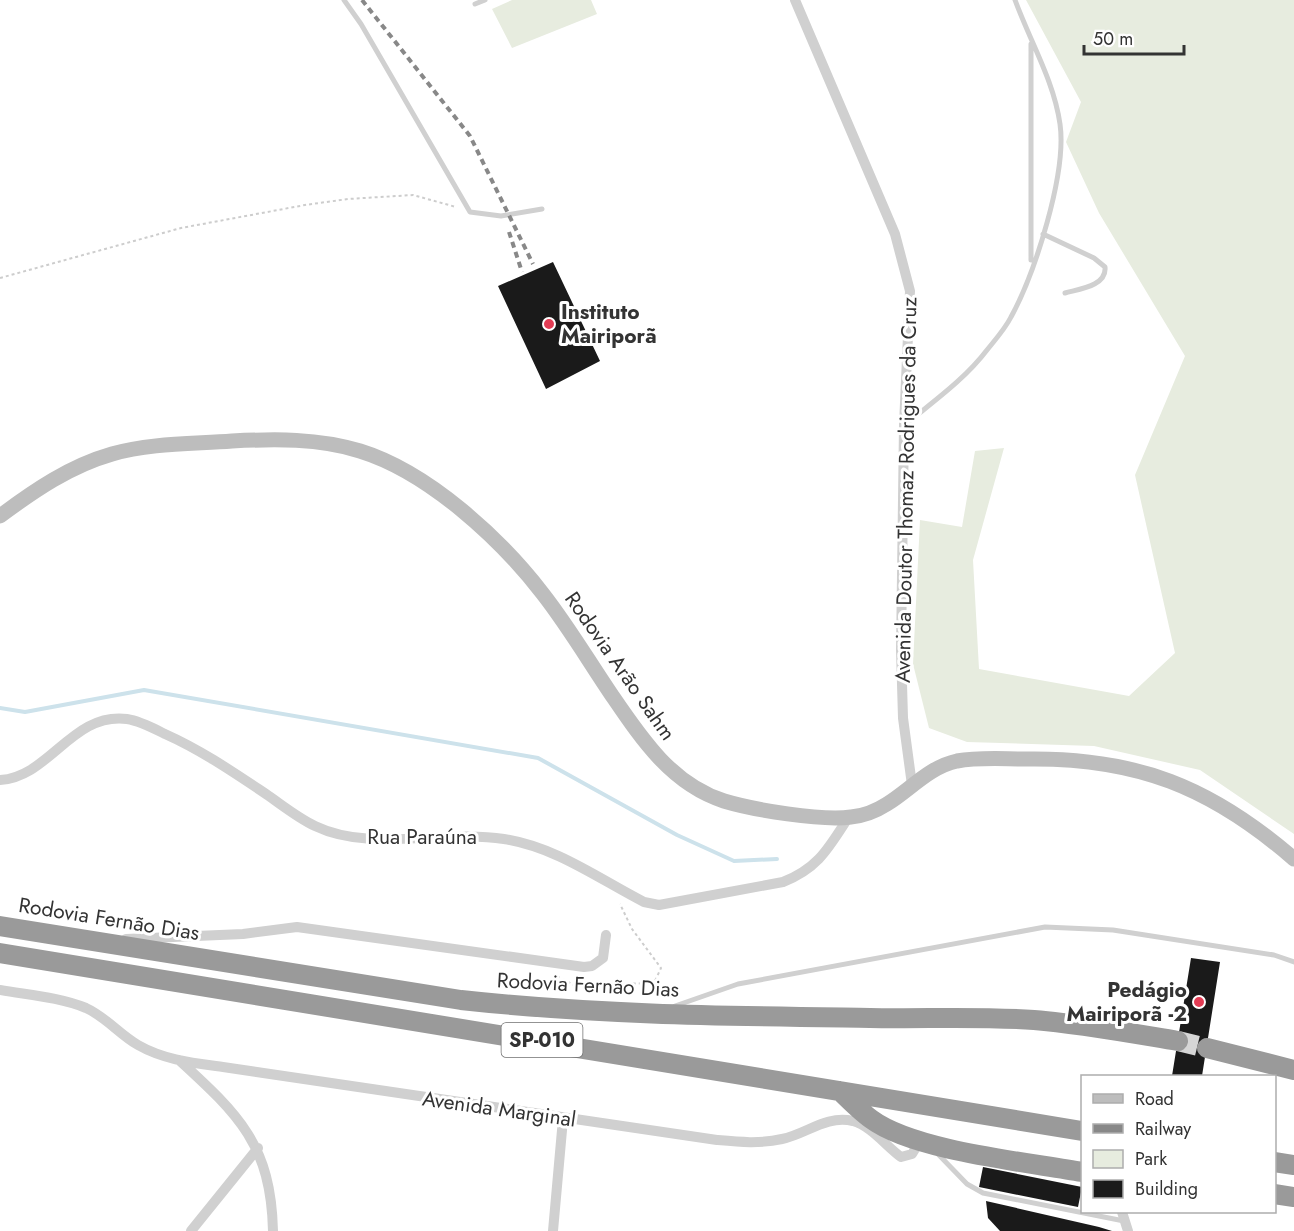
<svg xmlns="http://www.w3.org/2000/svg" width="1294" height="1231" font-family="Jost,sans-serif">
<style>
.green{fill:#e7ecdf}
.lines{fill:none;stroke-linecap:round;stroke-linejoin:round}
.stream{stroke:#cde2eb;stroke-width:4}
.building{fill:#1a1a1a}
.highway-tunnel{stroke:#d6d6d6;stroke-width:20;stroke-dasharray:20 10;stroke-linecap:butt}
.path{stroke:#cdcdcd;stroke-width:2;stroke-dasharray:3 3;stroke-linecap:butt}
.lane{stroke:#d0d0d0;stroke-width:5}
.street{stroke:#d0d0d0;stroke-width:10}
.secondary{stroke:#bdbdbd;stroke-width:15}
.highway{stroke:#9a9a9a;stroke-width:20}
.rail{stroke:#888;stroke-width:4;stroke-dasharray:6 4.5;stroke-linecap:butt}
.poi-dot{fill:#e33c54;stroke:#fff;stroke-width:2}
.labels{text-anchor:middle;dominant-baseline:central;stroke-width:6;stroke-linejoin:round;paint-order:stroke}
.shield{fill:#fff;stroke:#707070;stroke-width:1.5}
.shield-label{font-size:20px;font-weight:bold;fill:#333}
.poi-label{font-size:21px;font-weight:bold;fill:#333;stroke:#fff;text-anchor:start}
.street-label{font-size:21px;fill:#333;stroke:#fff}
</style>
<rect width="100%" height="100%" fill="#fff"/>
<path class="green" d="M512,0H591L597,14L512,48L492,9Z
M1026,0H1294V834L1200,770L1094,746L967,742L929,728L913,664L920,520L962,527L975,451L1004,448L973,560L979,669L1129,696L1175,653L1135,475L1185,356L1099,213L1066,142L1081,102Z"/>
<g class="lines">
<path class="stream" d="M0,708L25,712L144,690L538,758L677,835L734,861L777,859"/>
</g>
<path class="building" d="M553,262L600,361L546,389L498,286Z
M1191,958L1220,962L1202,1076H1172Z
M983,1167L1082,1187L1078,1207L979,1187Z
M986,1201L1099,1227L1112,1231H1000L988,1218Z"/>
<g class="lines">
<path class="highway-tunnel" d="M1178,1041L1207,1048"/>
<path class="path" d="M0,278L181,228L305,205L348,199L413,195L456,207
M557,976L574,985L654,983L661,968L632,929L620,904"/>
<path class="lane" d="M344,0L361,24L470,212L501,216L542,209
M475,4L485,0
M1031,44V260
M1043,234L1094,258L1105,267C1107,286 1079,289 1065,293
M906,424C934,401 965,379 987,350C995,340 1005,329 1011,317C1035,273 1067,173 1060,124C1054,81 1030,41 1015,0
M675,1006L738,984L1045,927L1113,930L1274,955L1294,962
M936,1152L967,1184L983,1193L1124,1221"/>
<path class="street" d="M795,0L895,234L910,291L904,425L901,650L903,718L912,785
M0,780C50,777 72,712 127,719C140,721 153,728 165,734C201,750 233,772 266,794C282,805 298,818 315,826C371,853 444,829 504,839C556,847 599,879 644,902L659,905L783,882C818,868 828,849 848,818
M126,939L243,934L297,927L584,967L592,966L603,958L606,935
M0,990C28,995 59,997 86,1008C106,1017 119,1034 138,1045C164,1060 194,1063 223,1067L717,1140C739,1142 760,1144 782,1139C807,1134 825,1115 853,1121C871,1126 886,1146 901,1157L912,1154L920,1141
M179,1060C239,1115 271,1145 273,1231
M1122,1212L1128,1231
M191,1231L258,1148
M553,1231L563,1119"/>
<path class="secondary" d="M0,516C35,490 70,466 112,454C150,443 193,444 232,441C275,439 318,438 360,451C428,472 500,538 543,594C568,626 588,660 611,694C641,738 671,784 724,801C754,810 821,821 851,817C863,816 876,811 887,804C910,790 929,767 957,761C979,757 1003,759 1025,759C1136,757 1211,787 1294,859"/>
<path class="highway" d="M0,926L461,1000C597,1015 733,1016 870,1018C925,1019 979,1016 1034,1020C1082,1024 1130,1033 1178,1041
M0,953L1082,1131
M1207,1048L1294,1070
M840,1091C850,1101 860,1111 871,1119C914,1151 1027,1162 1082,1172
M1274,1162L1294,1165
M1274,1194L1294,1197"/>
<path class="rail" d="M362,0L470,136L533,264
M509,232L522,272"/>
</g>
<g class="poi-dot">
<circle cx="549" cy="324" r="6"/>
<circle cx="1199" cy="1002" r="6"/>
</g>
<g class="labels">
<rect class="shield" x="501.5" y="1023" width="81" height="34" rx="4.5"/>
<g class="shield-label">
<text x="542" y="1040">SP-010</text>
</g>
<g class="poi-label">
<text x="561" y="312">Instituto<tspan x="561" dy="24">Mairiporã</tspan></text>
<text x="1187" y="990" text-anchor="end">Pedágio<tspan x="1187" dy="24">Mairiporã -2</tspan></text>
</g>
<g class="street-label">
<text transform="translate(906 490) rotate(-89)">Avenida Doutor Thomaz Rodrigues da Cruz</text>
<text transform="translate(620 666) rotate(55)">Rodovia Arão Sahm</text>
<text x="422" y="837">Rua Paraúna</text>
<text transform="translate(109 919) rotate(9)">Rodovia Fernão Dias</text>
<text transform="translate(588 985) rotate(3)">Rodovia Fernão Dias</text>
<text transform="translate(499 1109) rotate(8)">Avenida Marginal</text>
</g>
</g>
<rect x="1081" y="1075" width="195" height="138" fill="#ffffff" stroke="#adadad" stroke-width="1.5"/>
<rect x="1093" y="1094" width="30" height="9" fill="#bdbdbd" stroke="#adadad" stroke-width="1.5"/>
<text x="1135" y="1105" font-size="18" fill="#333333">Road</text>
<rect x="1093" y="1124" width="30" height="9" fill="#888888" stroke="#adadad" stroke-width="1.5"/>
<text x="1135" y="1135" font-size="18" fill="#333333">Railway</text>
<rect x="1093" y="1150" width="30" height="18" fill="#e7ecdf" stroke="#adadad" stroke-width="1.5"/>
<text x="1135" y="1165" font-size="18" fill="#333333">Park</text>
<rect x="1093" y="1180" width="30" height="18" fill="#1a1a1a" stroke="#adadad" stroke-width="1.5"/>
<text x="1135" y="1195" font-size="18" fill="#333333">Building</text>
<path d="M1084 45v9h100v-9" fill="none" stroke="#333333" stroke-width="3"/>
<text x="1093" y="45" font-size="18" fill="#333333" stroke="#ffffff" stroke-width="4.5" paint-order="stroke">50 m</text>
</svg>
